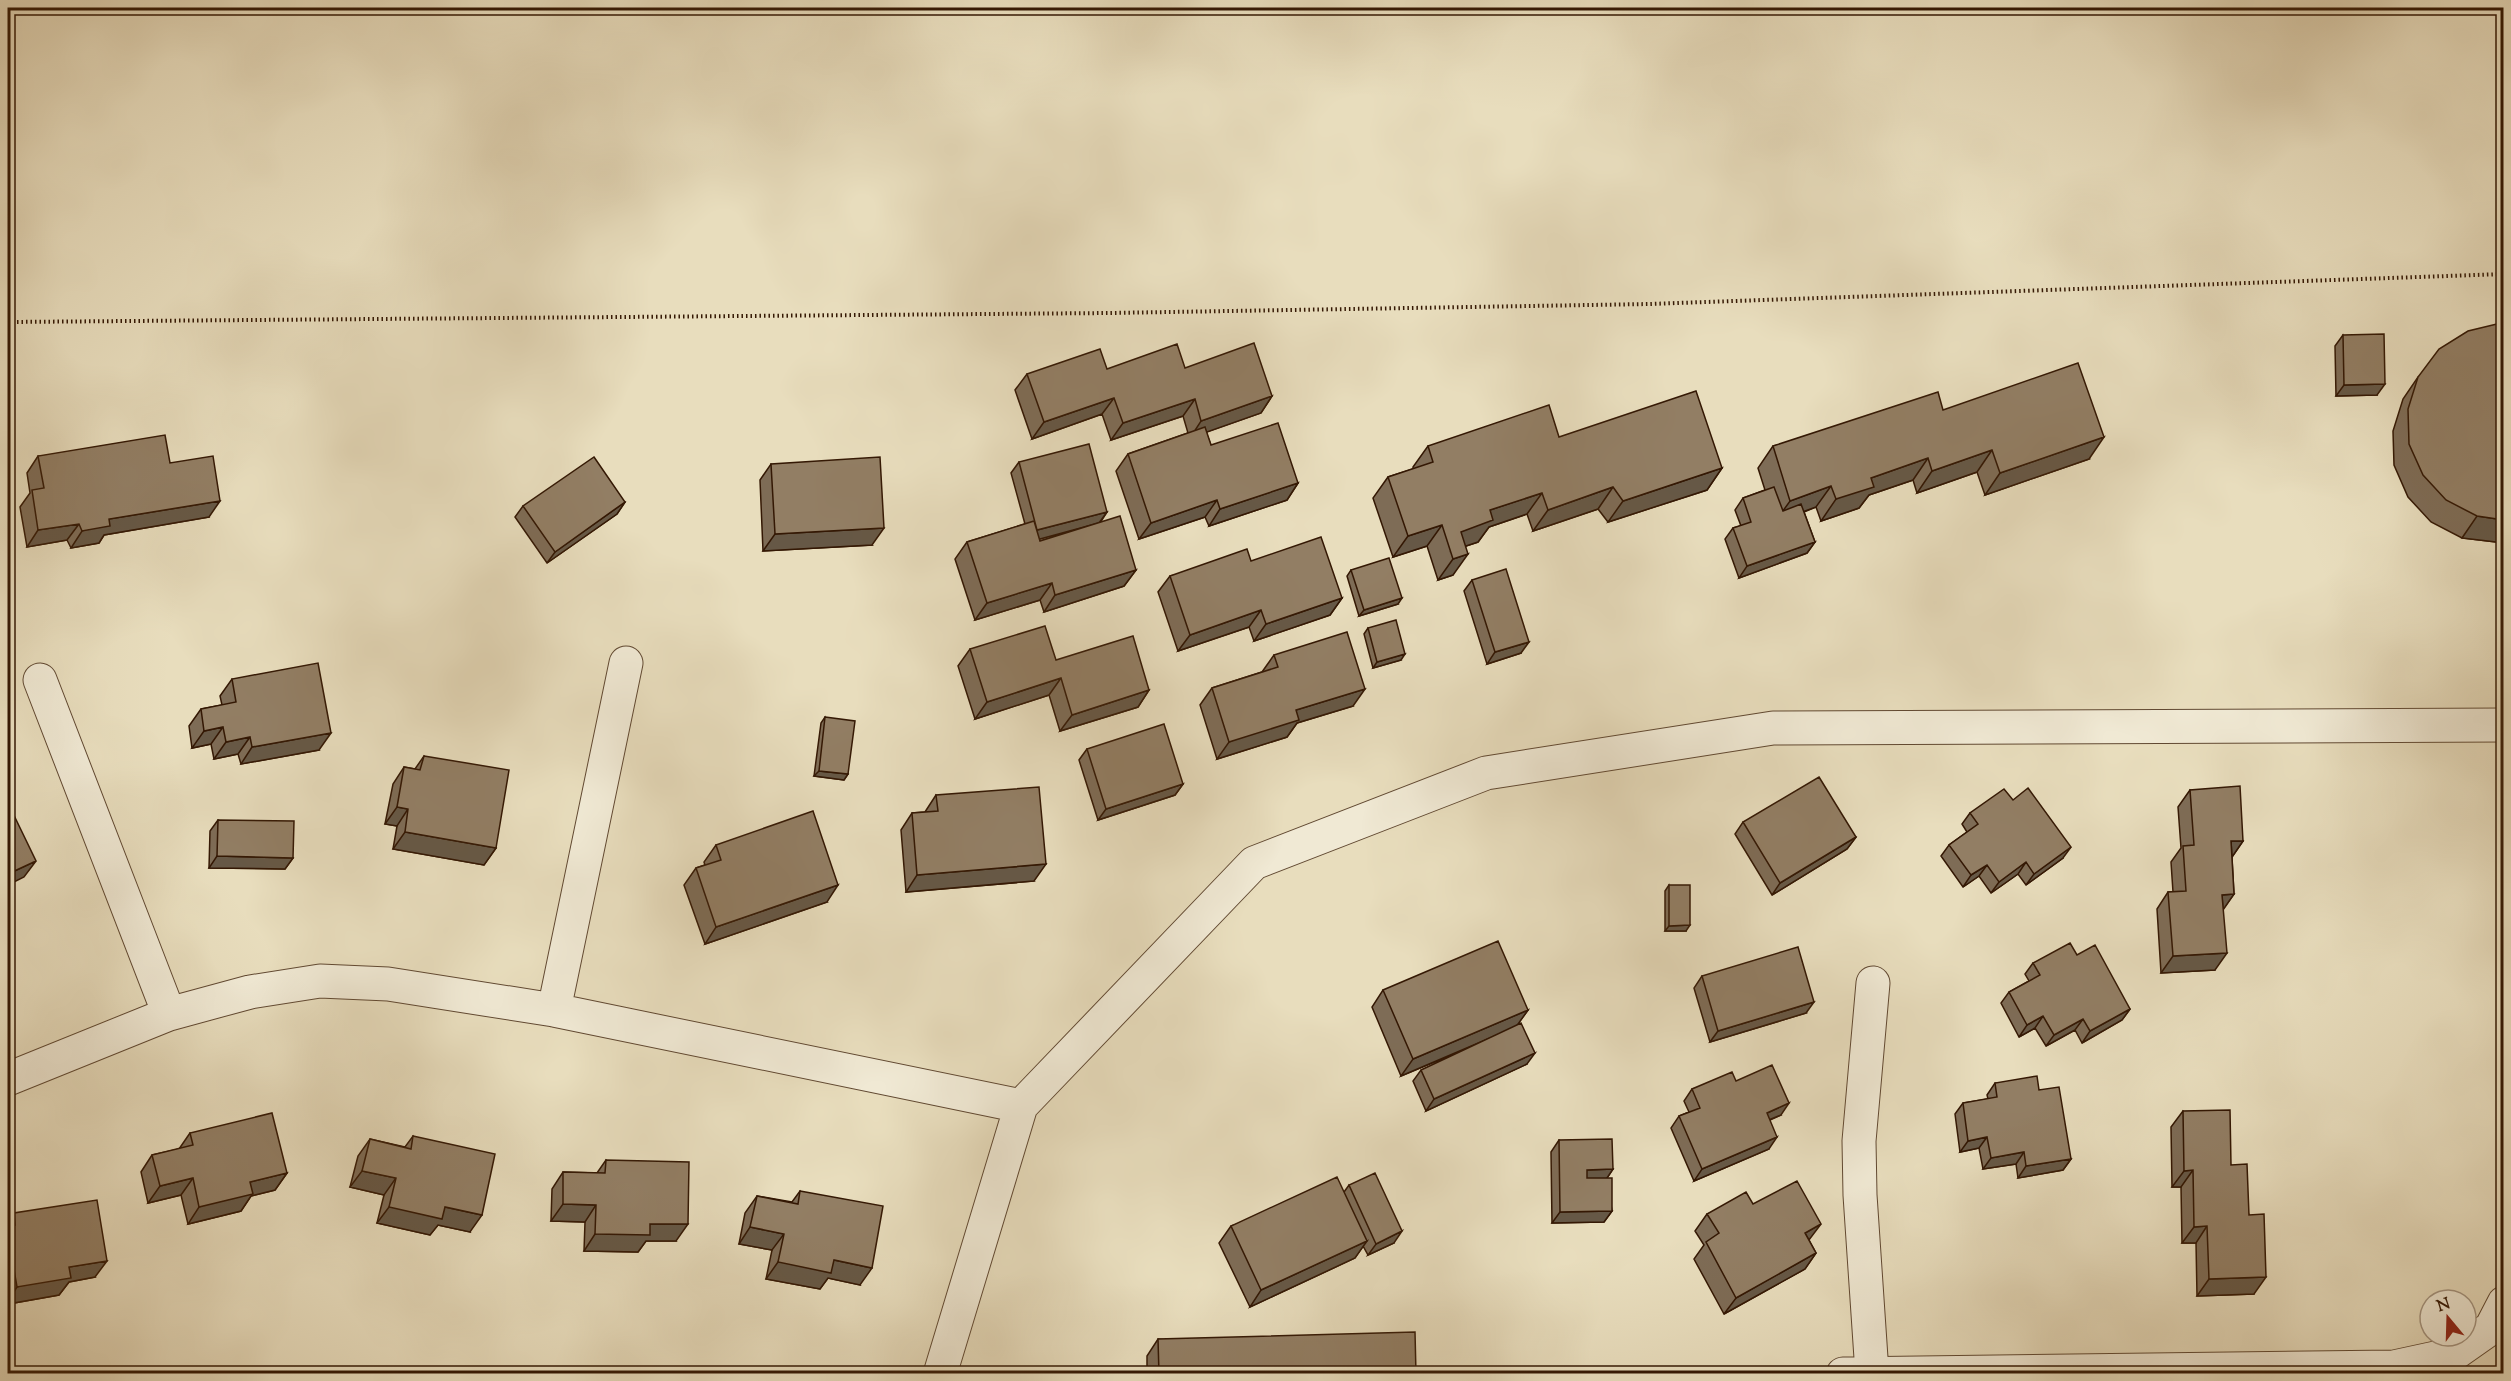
<svg xmlns="http://www.w3.org/2000/svg" width="2511" height="1381" font-family="'Sorts Mill Goudy',serif">
<style>
.lines{fill:none;stroke-linecap:round;stroke-linejoin:round}
.minor-casing{stroke:#614932;stroke-width:35}
.path{stroke:#341804;stroke-width:4;stroke-dasharray:1.5 3;stroke-linecap:butt}
.minor{stroke:#f0e9d4;stroke-width:33}
.wall{fill:#7e6c56;stroke:#341804;stroke-width:1.5;fill-rule:evenodd}
.shaded-wall{fill:#665846;stroke:#341804;stroke-width:1.5}
.building{fill:#927e64;stroke:#341804;stroke-width:1.5}
</style>
<rect width="100%" height="100%" fill="#e8ddbd"/>
<filter id="stains"><feTurbulence type="fractalNoise" baseFrequency=".00333" numOctaves="4"/><feColorMatrix values="0 0 0 0 .2 0 0 0 0 .09 0 0 0 0 .02 0 0 0 .5 -.17"/></filter>
<radialGradient id="worn" r=".72"><stop offset=".6" stop-color="#630" stop-opacity="0"/><stop offset="1" stop-color="#630" stop-opacity=".3"/></radialGradient>
<g class="lines">
<defs>
<path id="minor" d="M40,680L169,1014
M554,1010L626,663
M8,1079L169,1014L250,992L320,981L388,984L554,1010L1021,1106
M1872,1373L1860,1195L1859,1141L1873,983
M940,1374L1021,1106L1254,863L1486,773L1773,728L2504,725
M1843,1374L2394,1367L2454,1354L2491,1328L2504,1303"/>
</defs>
<use href="#minor" class="minor-casing"/>
<path class="path" d="M8,322L1110,313L1649,304L2504,274"/>
<use href="#minor" class="minor"/>
</g>
<path class="wall" d="M2504,323V540L2496,542L2462,538L2431,522L2408,497L2394,465L2393,431L2403,399L2418,377Z
M2343,335L2377,395L2336,396L2335,346Z
M1185,368L1272,396L1261,413L1206,432L1211,445L1298,483L1287,500L1209,526L1205,517L1139,539L1116,471L1128,454L1188,433L1183,416L1111,440L1102,414L1032,439L1015,390L1027,374L1107,369Z
M1943,410L2089,459L1985,495L1977,472L1917,493L1913,480L1869,495L1859,508L1821,521L1816,507L1804,512L1815,542L1807,553L1739,578L1725,539L1733,528L1741,526L1735,510L1743,498L1765,490L1758,468L1773,446Z
M1559,437L1722,468L1707,490L1608,522L1598,509L1533,531L1527,514L1489,527L1478,542L1466,546L1453,575L1438,580L1427,546L1393,557L1373,498L1388,477L1413,469V467L1428,446Z
M38,456L170,463L209,517L104,535L99,543L71,548L67,540L27,547L20,507L30,493L27,473Z
M1019,462L1107,512L1100,523L1136,570L1124,586L1044,612L1040,600L975,620L955,559L967,542L1025,524L1011,473ZM1091,525L1040,541L1039,539Z
M771,464L872,545L763,551L760,480Z
M625,502L617,514L547,563L515,517L523,506Z
M1251,561L1342,598L1330,615L1254,641L1249,627L1178,651L1158,592L1170,576Z
M1351,570L1398,604L1359,616L1347,576Z
M1472,580L1521,653L1487,664L1464,591Z
M1368,628L1401,660L1373,668L1364,634Z
M970,649L1056,660L1149,690L1138,707L1060,731L1049,695L975,719L958,666Z
M1274,655L1353,706L1297,723L1287,737L1217,759L1200,705L1212,688L1262,672Z
M232,679L319,750L241,764L238,754L214,759L211,744L192,748L189,726L201,709L222,705L220,696Z
M825,717L848,774L844,780L814,776L821,723Z
M1087,749L1183,784L1175,795L1098,820L1079,760Z
M424,756L496,848L484,865L393,849L397,826L385,824L393,784L404,767L415,769Z
M2190,790L2243,841L2232,857L2234,894L2223,909L2215,970L2161,973L2157,909L2168,892H2173L2171,862L2181,848L2178,807Z
M936,795L1034,881L906,892L901,830L912,813L925,812Z
M2013,800L2063,858L2026,885L2018,874L1991,893L1979,876L1963,887L1941,856L1949,845L1967,832L1962,824L1970,813Z
M218,820L293,858L285,869L209,868L210,831Z
M1743,822L1856,837L1847,849L1772,895L1735,834Z
M716,845L827,902L705,944L684,885L696,868L705,865L704,862Z
M1669,885L1686,931H1665V891Z
M2077,955L2130,1009L2122,1020L2082,1043L2075,1030L2046,1046L2035,1028L2019,1037L2001,1003L2009,992L2029,981L2025,974L2033,963Z
M1702,976L1806,1013L1710,1042L1694,988Z
M1383,990L1528,1010L1517,1025L1527,1064L1426,1111L1413,1081L1421,1070L1478,1044L1401,1076L1372,1007Z
M1736,1081L1781,1115L1770,1120L1769,1149L1694,1181L1671,1128L1679,1116L1689,1112L1684,1101L1692,1089Z
M1995,1083L2039,1090L2071,1159L2063,1170L2018,1178L2016,1164L1983,1169L1979,1148L1960,1152L1955,1114L1963,1103L1988,1099L1987,1095Z
M2183,1111L2231,1165L2249,1215L2254,1294L2197,1296L2196,1243H2182L2181,1187H2172L2171,1127Z
M190,1133L287,1173L275,1190L251,1196L241,1211L188,1224L181,1195L148,1203L141,1172L152,1155L179,1149Z
M413,1136L470,1232L438,1225L430,1235L377,1223L384,1195L350,1187L358,1156L370,1139L405,1147Z
M1559,1140L1613,1169L1607,1178L1612,1211L1604,1222L1552,1223L1551,1152Z
M606,1160L676,1241H646L638,1252L584,1251L585,1222L551,1221L552,1189L563,1172L597,1173Z
M1349,1185L1394,1243L1368,1255L1363,1246L1355,1258L1250,1307L1219,1243L1231,1226L1344,1192Z
M800,1191L860,1285L828,1278L820,1289L766,1279L772,1250L739,1244L745,1213L757,1196L792,1202Z
M1753,1204L1809,1240L1816,1253L1805,1269L1724,1314L1694,1259L1704,1245L1695,1231L1707,1214Z
M14,1213L95,1277L69,1282L59,1295L8,1304V1222Z
M1158,1339L1416,1374H1147V1356Z"/>
<path class="shaded-wall" d="M2385,384L2377,395L2336,396L2344,385Z
M1272,396L1261,413L1190,438L1201,421Z
M1114,398L1102,414L1032,439L1044,422Z
M1195,399L1183,416L1111,440L1123,423Z
M2104,437L2089,459L1985,495L2000,473Z
M1992,450L1977,472L1917,493L1932,471Z
M1928,458L1913,480L1869,495L1859,508L1821,521L1836,499L1871,478Z
M1722,468L1707,490L1608,522L1623,501Z
M1298,483L1287,500L1209,526L1220,509Z
M1831,486L1816,507L1775,522L1790,501Z
M1613,487L1598,509L1533,531L1548,510Z
M1542,493L1527,514L1489,527L1478,542L1451,551L1461,532L1490,510Z
M1217,500L1205,517L1139,539L1151,523Z
M220,501L209,517L104,535L99,543L71,548L82,531L109,519Z
M625,502L617,514L547,563L555,552Z
M1107,512L1099,523L1029,542L1037,530Z
M2477,516L2504,520V540L2496,542L2462,538Z
M79,524L67,540L27,547L38,530Z
M1442,525L1427,546L1393,557L1408,536Z
M884,528L872,545L763,551L775,534Z
M1815,542L1807,553L1739,578L1747,566Z
M1468,554L1453,575L1438,580L1453,559Z
M1136,570L1124,586L1044,612L1055,595Z
M1052,583L1040,600L975,620L987,603Z
M1342,598L1330,615L1254,641L1266,624Z
M1402,598L1398,604L1359,616L1364,610Z
M1261,610L1249,627L1178,651L1190,635Z
M1529,642L1521,653L1487,664L1495,652Z
M1405,654L1401,660L1373,668L1377,662Z
M1061,678L1049,695L975,719L987,702Z
M1365,689L1353,706L1297,723L1287,737L1217,759L1229,742L1296,710Z
M1149,690L1138,707L1060,731L1072,715Z
M223,727L211,744L192,748L204,731Z
M331,733L319,750L241,764L252,747Z
M250,737L238,754L214,759L226,742Z
M819,771L848,774L844,780L814,776Z
M1183,784L1175,795L1098,820L1106,809Z
M397,807L408,809L397,826L385,824Z
M405,832L496,848L484,865L393,849Z
M1856,837L1847,849L1772,895L1780,883Z
M2231,841H2243L2232,857Z
M2071,847L2063,858L2026,885L2034,874Z
M217,856L293,858L285,869L209,868Z
M36,861L24,877L8,885V874Z
M2026,862L2018,874L1991,893L1999,882Z
M1046,864L1034,881L906,892L917,875Z
M1987,865L1979,876L1963,887L1971,875Z
M838,885L827,902L705,944L716,927Z
M2234,894L2223,910L2222,895Z
M1690,925L1686,931H1665L1669,926Z
M2227,953L2215,970L2161,973L2173,956Z
M1814,1002L1806,1013L1710,1042L1718,1031Z
M2130,1009L2122,1020L2082,1043L2090,1031Z
M1528,1010L1516,1027L1401,1076L1413,1059Z
M2043,1016L2035,1028L2019,1037L2027,1025Z
M2083,1019L2075,1030L2046,1046L2054,1035Z
M1535,1053L1527,1064L1426,1111L1434,1099Z
M1789,1103L1781,1115L1759,1124L1767,1113Z
M1777,1137L1769,1149L1694,1181L1702,1169Z
M1987,1137L1979,1148L1960,1152L1968,1141Z
M2024,1152L2016,1164L1983,1169L1991,1158Z
M2071,1159L2063,1170L2018,1178L2026,1166Z
M1613,1169L1605,1181H1579L1587,1170Z
M2193,1170L2181,1187H2172L2184,1171Z
M362,1171L396,1178L384,1195L350,1187Z
M287,1173L275,1190L251,1196L241,1211L188,1224L199,1207L250,1182Z
M193,1178L181,1195L148,1203L160,1186Z
M563,1204L596,1205L585,1222L551,1221Z
M389,1207H445L482,1215L470,1232L438,1225L430,1235L377,1223Z
M1612,1211L1604,1222L1552,1223L1560,1212Z
M650,1224H688L676,1241H646L638,1252L584,1251L595,1234Z
M1821,1224L1809,1240L1805,1233Z
M2207,1226L2196,1243H2182L2194,1227Z
M750,1227L784,1234L772,1250L739,1244Z
M1402,1231L1394,1243L1368,1255L1376,1244Z
M1367,1241L1355,1258L1250,1307L1261,1290Z
M1816,1253L1805,1269L1724,1314L1736,1298Z
M12,1258L8,1265V1259Z
M834,1260L872,1268L860,1285L828,1278L820,1289L766,1279L778,1262Z
M107,1261L95,1277L69,1282L59,1295L8,1304V1301L17,1287L69,1267Z
M2266,1277L2254,1294L2197,1296L2209,1279Z"/>
<path class="building" d="M2501,323H2504V520L2477,516L2446,500L2423,475L2409,444L2408,409L2418,377L2439,349L2468,331Z
M2384,334L2385,384L2344,385L2343,335Z
M1254,343L1272,396L1201,421L1195,399L1123,423L1114,398L1044,422L1027,374L1100,349L1107,369L1177,344L1185,368Z
M2078,363L2104,437L2000,473L1992,450L1932,471L1928,458L1871,478L1874,487L1836,499L1831,486L1790,501L1773,446L1938,392L1943,410Z
M1696,391L1722,468L1623,501L1613,487L1548,510L1542,493L1490,510L1493,520L1461,532L1468,554L1453,559L1442,525L1408,536L1388,477L1433,462L1428,446L1549,405L1559,437Z
M1278,423L1298,483L1220,509L1217,500L1151,523L1128,454L1205,427L1211,445Z
M165,435L170,463L213,456L220,501L109,519L110,526L82,531L79,524L38,530L32,490L44,488L38,456Z
M1089,444L1107,512L1037,530L1019,462Z
M594,457L625,502L555,552L523,506Z
M880,457L884,528L775,534L771,464Z
M1774,487L1783,511L1801,504L1815,542L1747,566L1733,528L1751,522L1743,498Z
M1120,516L1136,570L1055,595L1052,583L987,603L967,542L1034,521L1040,541Z
M1321,537L1342,598L1266,624L1261,610L1190,635L1170,576L1247,549L1251,561Z
M1389,558L1402,598L1364,610L1351,570Z
M1506,569L1529,642L1495,652L1472,580Z
M1396,620L1405,654L1377,662L1368,628Z
M1045,626L1056,660L1133,636L1149,690L1072,715L1061,678L987,702L970,649Z
M1347,632L1365,689L1296,710L1299,720L1229,742L1212,688L1278,667L1274,655Z
M318,663L331,733L252,747L250,737L226,742L223,727L204,731L201,709L236,702L232,679Z
M825,717L855,721L848,774L819,771Z
M1164,724L1183,784L1106,809L1087,749Z
M424,756L509,770L496,848L405,832L408,809L397,807L404,767L420,770Z
M1819,777L1856,837L1780,883L1743,822Z
M2240,786L2243,841H2231L2234,894L2222,895L2227,953L2173,956L2168,892L2186,891L2183,846L2194,845L2190,790Z
M1039,787L1046,864L917,875L912,813L938,811L936,795Z
M2028,788L2071,847L2034,874L2026,862L1999,882L1987,865L1971,875L1949,845L1978,824L1970,813L2004,789L2013,800Z
M8,803L36,861L8,874Z
M813,811L838,885L716,927L696,868L721,860L716,845Z
M218,820L294,821L293,858L217,856Z
M1669,885H1690V925L1669,926Z
M1498,941L1528,1010L1413,1059L1383,990Z
M2070,943L2077,955L2095,945L2130,1009L2090,1031L2083,1019L2054,1035L2043,1016L2027,1025L2009,992L2040,975L2033,963Z
M1798,947L1814,1002L1718,1031L1702,976Z
M1521,1023L1535,1053L1434,1099L1421,1070Z
M1772,1065L1789,1103L1767,1113L1777,1137L1702,1169L1679,1116L1700,1108L1692,1089L1732,1072L1736,1081Z
M2037,1076L2039,1090L2059,1087L2071,1159L2026,1166L2024,1152L1991,1158L1987,1137L1968,1141L1963,1103L1997,1097L1995,1083Z
M2230,1110L2231,1165L2247,1164L2249,1215L2264,1214L2266,1277L2209,1279L2207,1226L2194,1227L2193,1170L2184,1171L2183,1111Z
M272,1113L287,1173L250,1182L253,1194L199,1207L193,1178L160,1186L152,1155L193,1145L190,1133Z
M413,1136L495,1154L482,1215L445,1207L442,1219L389,1207L396,1178L362,1171L370,1139L411,1149Z
M1612,1139L1613,1169L1587,1170V1178H1612V1211L1560,1212L1559,1140Z
M606,1160L689,1162L688,1224H650V1235L595,1234L596,1205L563,1204V1172L605,1173Z
M1375,1173L1402,1231L1376,1244L1349,1185Z
M1337,1177L1367,1241L1261,1290L1231,1226Z
M1797,1181L1821,1224L1805,1233L1816,1253L1736,1298L1706,1242L1719,1233L1707,1214L1746,1192L1753,1204Z
M800,1191L883,1206L872,1268L834,1260L831,1273L778,1262L784,1234L750,1227L757,1196L798,1204Z
M97,1200L107,1261L69,1267L71,1278L17,1287L12,1258L8,1259V1226L15,1225L14,1213Z
M1415,1332L1416,1374H1159L1158,1339Z"/>
<rect width="2511" height="1381" fill="none" stroke="#e8ddbd" stroke-width="30"/>
<rect x="9" y="9" width="2493" height="1363" fill="none" stroke="#341804" stroke-width="3"/>
<rect x="15" y="15" width="2481" height="1351" fill="none" stroke="#341804" stroke-width="1.5"/>
<g transform="translate(2448 1318) rotate(341)"><circle r="28" fill="#f0e9d4" stroke="#a59581" stroke-width="1.5"/>
<path d="M0-4.5L10 22L0 15L-10 22Z" fill="#8f2418"/>
<text y="-9" font-size="16" font-weight="bold" text-anchor="middle" fill="#341804">N</text>
</g>
<rect width="100%" height="100%" filter="url(#stains)"/>
<rect width="100%" height="100%" fill="url(#worn)"/>
</svg>
